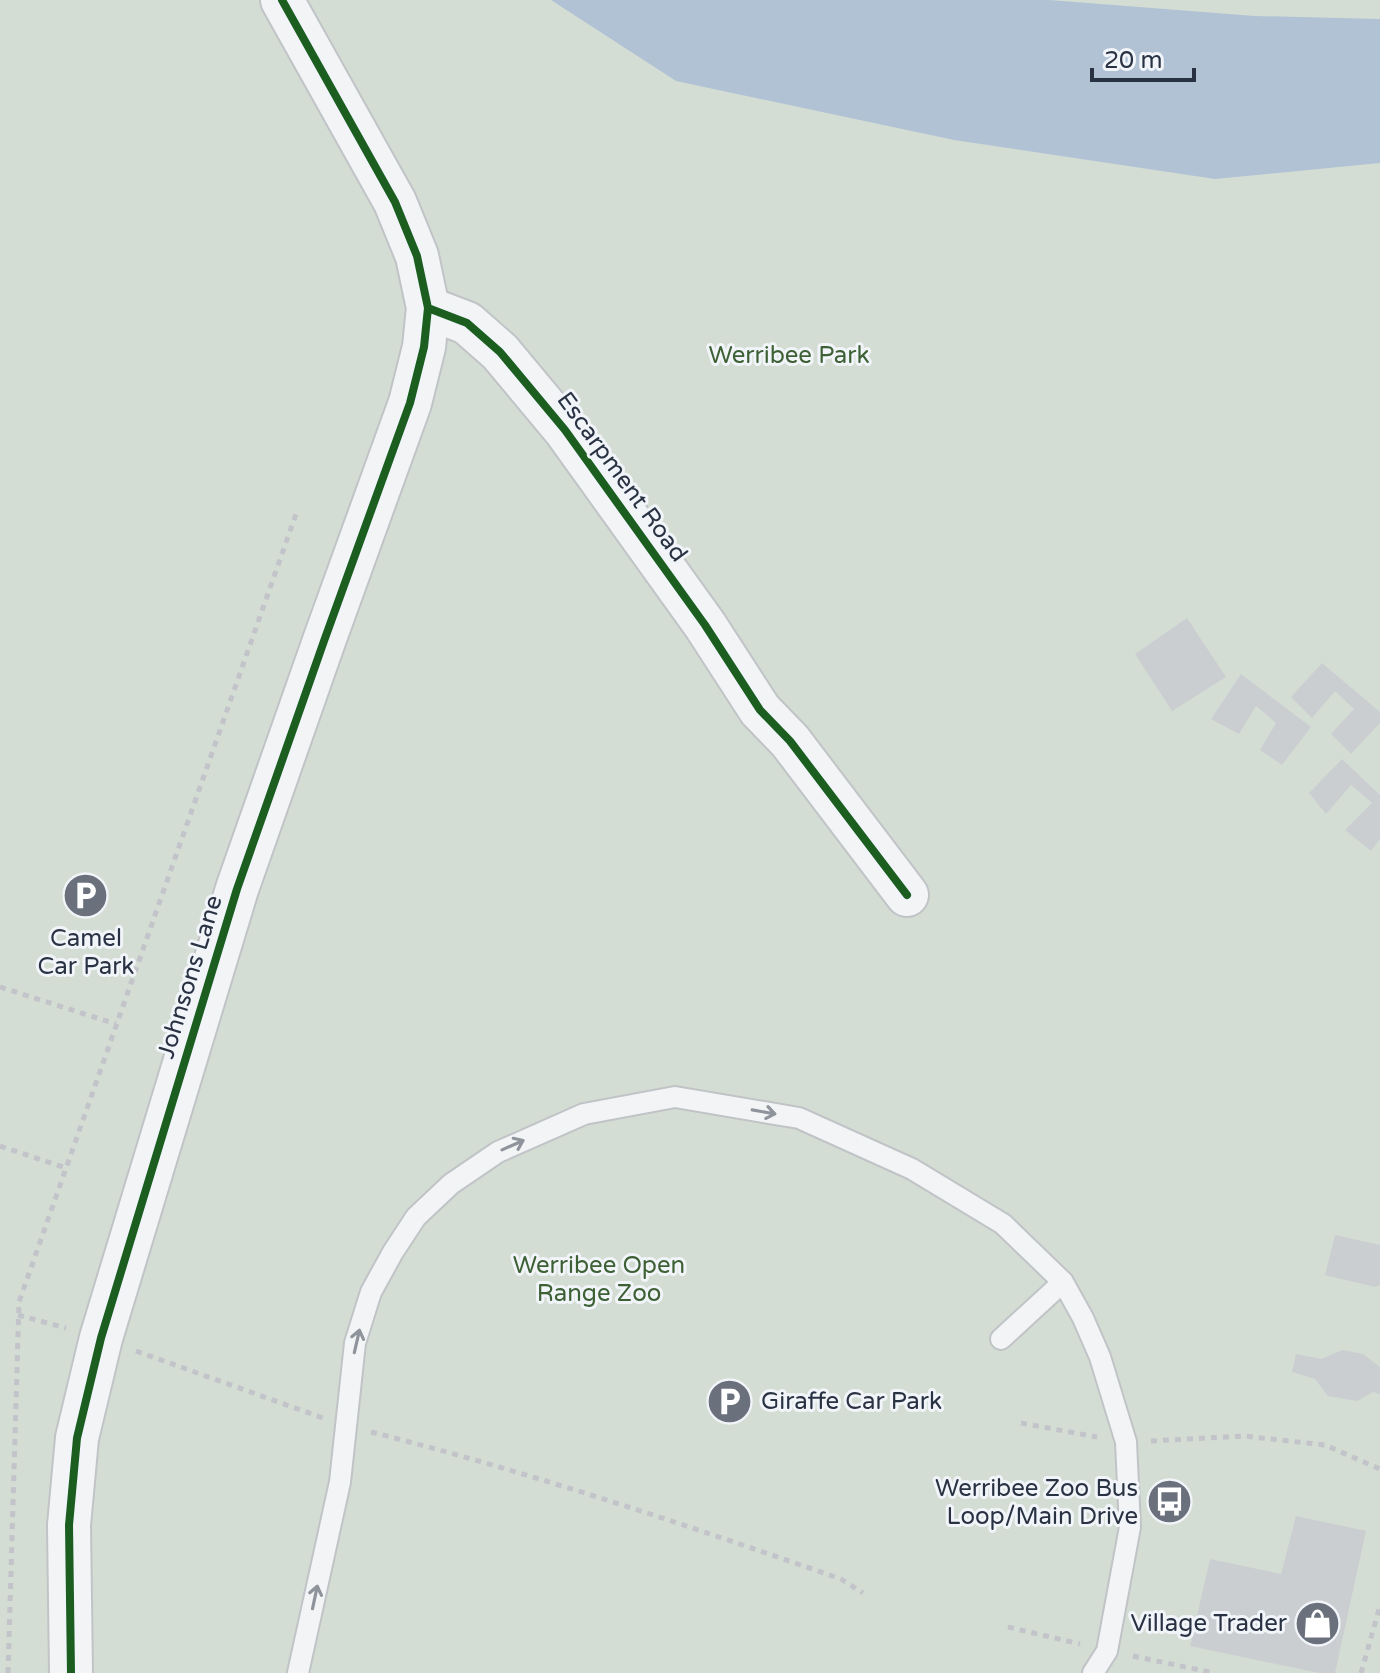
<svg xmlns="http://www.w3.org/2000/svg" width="1380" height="1673" font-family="'Varela Round',sans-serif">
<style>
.green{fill:#d4ddd4}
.water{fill:#b1c2d5}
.building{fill:#cbced1}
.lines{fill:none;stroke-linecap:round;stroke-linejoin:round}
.lane-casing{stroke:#c1c4c7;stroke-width:24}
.street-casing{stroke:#c1c4c7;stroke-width:46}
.path{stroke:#c2c4c9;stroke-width:5;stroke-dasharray:6 6;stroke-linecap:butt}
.lane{stroke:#f3f4f5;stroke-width:20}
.street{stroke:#f3f4f5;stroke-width:42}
.cycleway-casing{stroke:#f1f4f8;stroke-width:13}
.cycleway{stroke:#1b5e20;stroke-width:8}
.oneway{stroke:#8e939c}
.labels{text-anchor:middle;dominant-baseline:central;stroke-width:6;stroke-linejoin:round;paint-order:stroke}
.park-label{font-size:24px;fill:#3d6035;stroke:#f1f4f8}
.street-label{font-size:24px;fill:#293243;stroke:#f1f4f8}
.poi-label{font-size:24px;fill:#293243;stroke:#f1f4f8;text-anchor:end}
</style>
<rect width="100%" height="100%" fill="#e3e6e9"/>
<path class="green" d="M0,0H1380V1673H0Z"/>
<path class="water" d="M551,0H1049L1255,16L1380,19V163L1215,179L954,140L676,81Z"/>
<path class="building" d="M1187,618L1226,677L1172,711L1135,654Z
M1322,663L1380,712V723L1351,754L1331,734L1354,709L1335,691L1312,718L1291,697Z
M1241,674L1311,727L1282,765L1260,750L1276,723L1256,706L1239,734L1211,719Z
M1342,759L1380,795V839L1371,851L1345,830L1372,803L1351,785L1326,814L1309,793Z
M1335,1235L1380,1245V1285L1375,1287L1325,1275Z
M1342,1350L1363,1354L1380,1367V1394L1373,1392L1357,1401L1328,1396L1315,1379L1292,1372L1296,1354L1321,1359Z
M1296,1516L1366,1531L1335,1673H1319L1190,1646L1210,1559L1281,1574Z"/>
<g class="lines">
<defs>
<path id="lane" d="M1001,1339L1063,1282
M298,1673L340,1482L355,1343L371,1292L393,1252L416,1217L451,1184L498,1152L584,1114L675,1097L799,1118L912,1169L1003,1224L1063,1282L1083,1318L1100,1357L1126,1442L1130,1527L1107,1651L1093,1673"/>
<path id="street" d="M428,308L467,323L500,352L565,430L705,625L760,710L790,741L907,895
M71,1673L69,1525L77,1438L101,1338L237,889L324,641L410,403L424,347L428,308L417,256L395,202L282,0"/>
</defs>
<use href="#lane" class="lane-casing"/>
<use href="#street" class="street-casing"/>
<path class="path" d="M0,987L116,1024
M0,1146L66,1168
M18,1315L66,1328
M136,1351L323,1418
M1021,1423L1097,1437
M371,1432C530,1472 686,1525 841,1579L863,1593
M1151,1441L1244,1436L1325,1445L1380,1469
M1008,1627L1080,1644
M1133,1656L1214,1673
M8,1673L19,1302L296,514
M1361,1673L1380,1606"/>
<use href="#lane" class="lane"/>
<use href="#street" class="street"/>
<defs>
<path id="cycleway" d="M428,308L467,323L500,352L565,430L705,625L760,710L790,741L907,895
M71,1673L69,1525L77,1438L101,1338L237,889L324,641L410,403L424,347L428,308L417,256L395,202L282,0"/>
</defs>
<use href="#cycleway" class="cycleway-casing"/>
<use href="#cycleway" class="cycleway"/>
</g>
<defs><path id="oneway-shaft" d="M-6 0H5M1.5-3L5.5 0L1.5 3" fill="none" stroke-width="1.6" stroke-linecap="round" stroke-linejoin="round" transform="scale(2)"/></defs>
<g class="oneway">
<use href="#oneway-shaft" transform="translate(764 1112) rotate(10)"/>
<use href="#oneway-shaft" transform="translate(513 1145) rotate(-24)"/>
<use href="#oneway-shaft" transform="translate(357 1341) rotate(-77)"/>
<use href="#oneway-shaft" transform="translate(315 1597) rotate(-78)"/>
</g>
<defs>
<symbol id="parking-disc" viewBox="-11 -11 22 22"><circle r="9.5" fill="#6a717d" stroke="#f1f4f8"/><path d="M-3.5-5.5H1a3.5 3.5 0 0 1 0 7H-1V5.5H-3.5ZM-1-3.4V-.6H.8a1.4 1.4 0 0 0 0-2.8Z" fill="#fff"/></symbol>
<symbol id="bus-disc" viewBox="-11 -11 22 22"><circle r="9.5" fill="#6a717d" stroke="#f1f4f8"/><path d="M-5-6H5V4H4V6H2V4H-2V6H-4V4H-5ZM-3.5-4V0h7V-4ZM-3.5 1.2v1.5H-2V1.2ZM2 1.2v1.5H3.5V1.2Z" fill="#fff"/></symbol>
<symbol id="shop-disc" viewBox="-11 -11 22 22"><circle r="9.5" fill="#6a717d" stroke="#f1f4f8"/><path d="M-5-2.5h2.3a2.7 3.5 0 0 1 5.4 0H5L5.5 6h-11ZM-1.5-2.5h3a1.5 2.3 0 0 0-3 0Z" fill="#fff"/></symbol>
</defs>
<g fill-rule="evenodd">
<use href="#parking-disc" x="60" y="870" width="51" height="51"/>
<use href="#parking-disc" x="704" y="1376" width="51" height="51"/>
<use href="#bus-disc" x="1144" y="1476" width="51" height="51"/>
<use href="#shop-disc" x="1292" y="1598" width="51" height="51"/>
</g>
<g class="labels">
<g class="park-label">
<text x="789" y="355">Werribee Park</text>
<text x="599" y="1265">Werribee Open<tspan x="599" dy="28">Range Zoo</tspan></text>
</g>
<g class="street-label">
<text transform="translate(622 477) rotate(54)">Escarpment Road</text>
<text transform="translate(190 977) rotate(-73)">Johnsons Lane</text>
</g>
<g class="poi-label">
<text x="86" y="938" text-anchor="middle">Camel<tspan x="86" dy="28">Car Park</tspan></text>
<text x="761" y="1401" text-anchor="start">Giraffe Car Park</text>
<text x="1138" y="1488">Werribee Zoo Bus<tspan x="1138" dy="28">Loop/Main Drive</tspan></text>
<text x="1287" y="1623">Village Trader</text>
</g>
</g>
<path d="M1092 68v12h102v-12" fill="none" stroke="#293243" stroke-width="4"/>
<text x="1104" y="68" font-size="24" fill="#293243" stroke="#f1f4f8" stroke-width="6" paint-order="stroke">20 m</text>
</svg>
